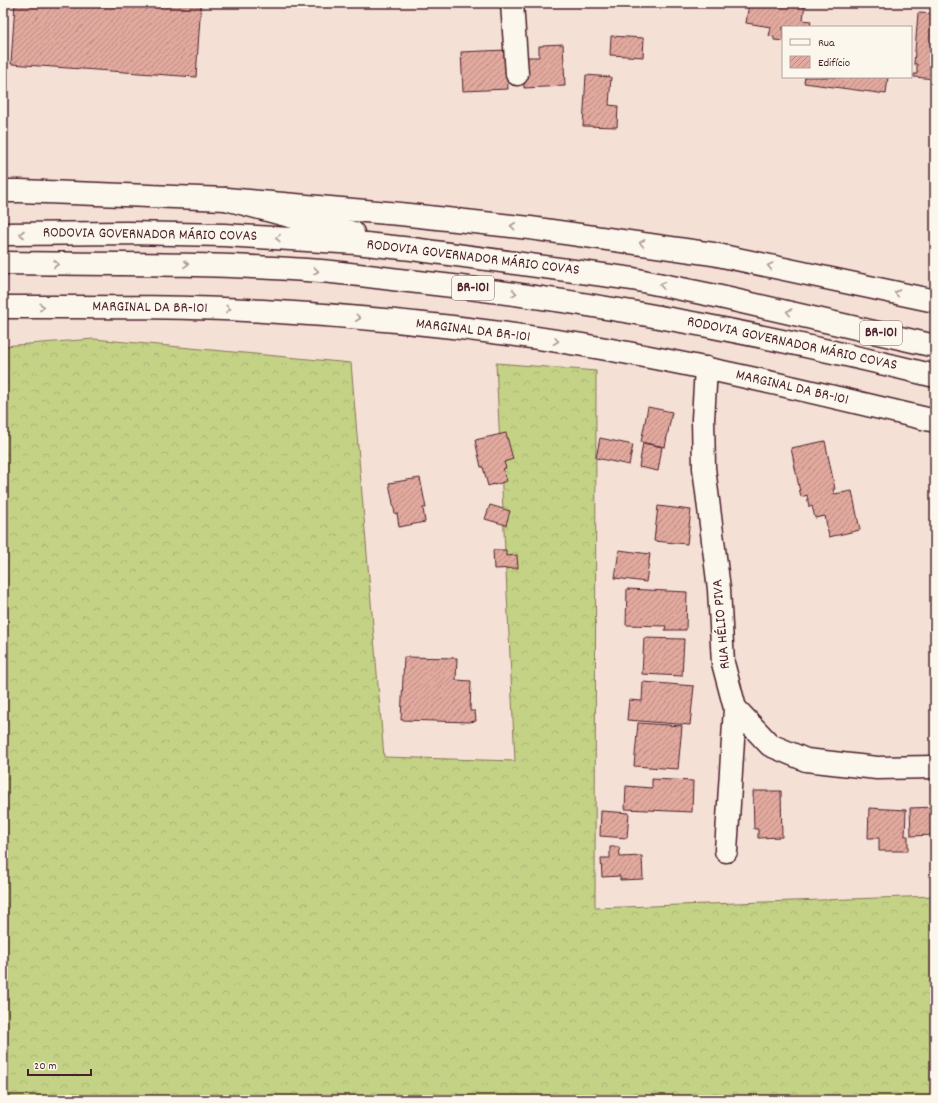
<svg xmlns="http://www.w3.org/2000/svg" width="938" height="1103" font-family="Dekko,sans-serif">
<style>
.forest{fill:url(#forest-crowns);stroke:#877858}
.building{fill:url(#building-hatch);stroke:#4a1f2b}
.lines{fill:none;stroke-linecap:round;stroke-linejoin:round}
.minor-casing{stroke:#4a1f2b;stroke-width:25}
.major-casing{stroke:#4a1f2b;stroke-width:25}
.highway-casing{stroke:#4a1f2b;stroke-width:25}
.minor{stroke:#fbf7ec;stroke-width:22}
.major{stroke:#fbf7ec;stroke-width:22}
.highway{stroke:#fbf7ec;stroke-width:22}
.oneway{stroke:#ab9695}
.labels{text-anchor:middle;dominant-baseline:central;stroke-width:3.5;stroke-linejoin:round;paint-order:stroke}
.shield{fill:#fbf7ec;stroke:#7f6065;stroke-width:1}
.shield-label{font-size:14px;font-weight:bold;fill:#4a1f2b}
.street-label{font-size:15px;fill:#4a1f2b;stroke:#fbf7ec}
</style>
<defs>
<pattern id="forest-crowns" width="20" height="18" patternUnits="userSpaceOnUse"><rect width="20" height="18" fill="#c4d286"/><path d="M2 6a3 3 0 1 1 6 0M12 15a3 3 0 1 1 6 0" fill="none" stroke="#aab474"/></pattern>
<pattern id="building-hatch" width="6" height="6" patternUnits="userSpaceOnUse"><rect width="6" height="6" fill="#e2a99e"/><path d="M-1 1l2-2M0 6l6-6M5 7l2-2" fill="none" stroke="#b98981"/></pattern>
</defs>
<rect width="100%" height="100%" fill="#f4e0d5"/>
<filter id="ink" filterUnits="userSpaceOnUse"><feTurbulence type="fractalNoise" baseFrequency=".025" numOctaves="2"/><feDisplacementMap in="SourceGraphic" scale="8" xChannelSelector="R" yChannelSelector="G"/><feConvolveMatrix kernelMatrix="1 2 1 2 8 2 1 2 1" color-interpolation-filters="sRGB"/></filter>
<g filter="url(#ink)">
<path class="forest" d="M94,339L351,363L384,757L515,761L496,363L596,371L595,908L935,896V1100H3V346Z"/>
<path class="building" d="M15,3H201L196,77L11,64Z
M749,3H805L803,20L811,21L810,27H783V41L774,40V37L769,36L771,27L746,23Z
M918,13L935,14V79L914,77V74H917V64H914Z
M611,36L644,38L643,57L610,55Z
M563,44L565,86L524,88L523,57H539V46H543V45Z
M506,50L508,89L463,91L461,52Z
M586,75L611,77L609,105L618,106L617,127L583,126Z
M805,77H888L886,94L804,83Z
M648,407L672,412L665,447L641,442Z
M506,433L513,459L504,462L506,468L503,469L507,481L494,485V484L488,486L483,467H481L475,440Z
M600,438L633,445L629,465L596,458Z
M825,441L835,489H833L834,494L852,491L860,530L829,537L825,516L815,518L812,506L809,507L807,495L801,497L791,448Z
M643,443L662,447L658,471L639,467Z
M420,478L426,508H423L425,522L399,527L397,513L395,514L389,483Z
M490,505L510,511L506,525L485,519Z
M658,506L691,510L687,544L654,541Z
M493,550H506V556L517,555L518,568L494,569Z
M619,550L650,554L646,582L615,578Z
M627,589L687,592L686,630H665L666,626L626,625Z
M644,638L684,639L682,676L642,674Z
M404,657L457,658L456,680L471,681L470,711H475L476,721L469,722L401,720Z
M643,682L694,686L690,725L627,720L629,700L642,701Z
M638,723L682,726L678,769L634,766Z
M652,779L693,781L692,812L625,809L626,786L652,788Z
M753,791H781L782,837L758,838V829H754Z
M935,807V835L911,836L910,808Z
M869,808L906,810L905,836H908V851H879V838H868Z
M601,811L629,813L627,838L600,836Z
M610,847H619L620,857L642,856L643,879L620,880V876L602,877L601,858H610Z"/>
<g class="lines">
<defs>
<path id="minor" d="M512,3L517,74
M706,368L703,419L704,468L719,589L723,663L735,708L770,745L806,760L877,768L935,767
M726,851L735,708"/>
<path id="major" d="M3,191H20L226,199L400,214L530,228L713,254L935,301
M3,307C90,307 177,306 263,311C370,317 478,328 583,345C702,365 818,393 935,421"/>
<path id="highway" d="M226,199L353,233
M3,234L127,233L224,235L356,243L412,249L633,279L716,296L935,346
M3,263C104,264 205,263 306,270C340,272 375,277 409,281C586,300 762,333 935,376"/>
</defs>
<use href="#minor" class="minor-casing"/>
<use href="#major" class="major-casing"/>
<use href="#highway" class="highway-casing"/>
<use href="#minor" class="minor"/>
<use href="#major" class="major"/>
<use href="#highway" class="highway"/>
</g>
<defs><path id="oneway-chevron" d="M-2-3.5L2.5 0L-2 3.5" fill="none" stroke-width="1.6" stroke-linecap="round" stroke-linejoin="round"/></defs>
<g class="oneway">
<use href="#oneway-chevron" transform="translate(513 226) rotate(-174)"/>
<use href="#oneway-chevron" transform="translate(22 234) rotate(180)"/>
<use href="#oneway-chevron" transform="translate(278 238) rotate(-177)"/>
<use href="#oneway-chevron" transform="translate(642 243) rotate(-171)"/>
<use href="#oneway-chevron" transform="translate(56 264)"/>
<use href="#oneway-chevron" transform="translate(186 264) rotate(1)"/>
<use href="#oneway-chevron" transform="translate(770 266) rotate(-168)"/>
<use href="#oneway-chevron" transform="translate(316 271) rotate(6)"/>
<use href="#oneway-chevron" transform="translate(662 285) rotate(-168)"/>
<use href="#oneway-chevron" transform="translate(514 293) rotate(8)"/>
<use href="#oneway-chevron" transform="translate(897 293) rotate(-168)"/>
<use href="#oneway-chevron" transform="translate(42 307)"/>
<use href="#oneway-chevron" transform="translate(228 309) rotate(2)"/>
<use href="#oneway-chevron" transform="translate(789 312) rotate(-167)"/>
<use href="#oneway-chevron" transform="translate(358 318) rotate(6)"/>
<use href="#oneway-chevron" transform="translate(556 341) rotate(8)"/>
</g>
</g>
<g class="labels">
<g class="shield">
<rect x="452" y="276" width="42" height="24" rx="3"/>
<rect x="860" y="321" width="42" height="24" rx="3"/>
</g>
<g class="shield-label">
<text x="473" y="288">BR-101</text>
<text x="881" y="333">BR-101</text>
</g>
<g class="street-label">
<text transform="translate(150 235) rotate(1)">RODOVIA GOVERNADOR MÁRIO COVAS</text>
<text transform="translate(473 258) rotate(7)">RODOVIA GOVERNADOR MÁRIO COVAS</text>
<text transform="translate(150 308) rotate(1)">MARGINAL DA BR-101</text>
<text transform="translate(473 331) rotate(7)">MARGINAL DA BR-101</text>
<text transform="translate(792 344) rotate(12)">RODOVIA GOVERNADOR MÁRIO COVAS</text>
<text transform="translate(792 388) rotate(13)">MARGINAL DA BR-101</text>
<text transform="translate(722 624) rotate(-95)">RUA HÉLIO PIVA</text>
</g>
</g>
<rect width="938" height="1103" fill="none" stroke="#fbf7ec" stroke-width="16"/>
<rect x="8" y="8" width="922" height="1087" fill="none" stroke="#4a1f2b" stroke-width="1.5" filter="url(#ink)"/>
<rect x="782" y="26" width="130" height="52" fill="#fbf7ec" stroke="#b4a19f"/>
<rect x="790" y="39" width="20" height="6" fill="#fbf7ec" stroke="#b4a19f"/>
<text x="818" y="46" font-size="12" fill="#4a1f2b">Rua</text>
<rect x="790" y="56" width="20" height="12" fill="url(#building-hatch)" stroke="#b4a19f"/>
<text x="818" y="66" font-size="12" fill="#4a1f2b">Edifício</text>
<path d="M28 1069v6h63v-6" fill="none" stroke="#4a1f2b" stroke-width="2"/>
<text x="34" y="1069" font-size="12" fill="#4a1f2b" stroke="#fbf7ec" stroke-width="3" paint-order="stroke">20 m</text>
</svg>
